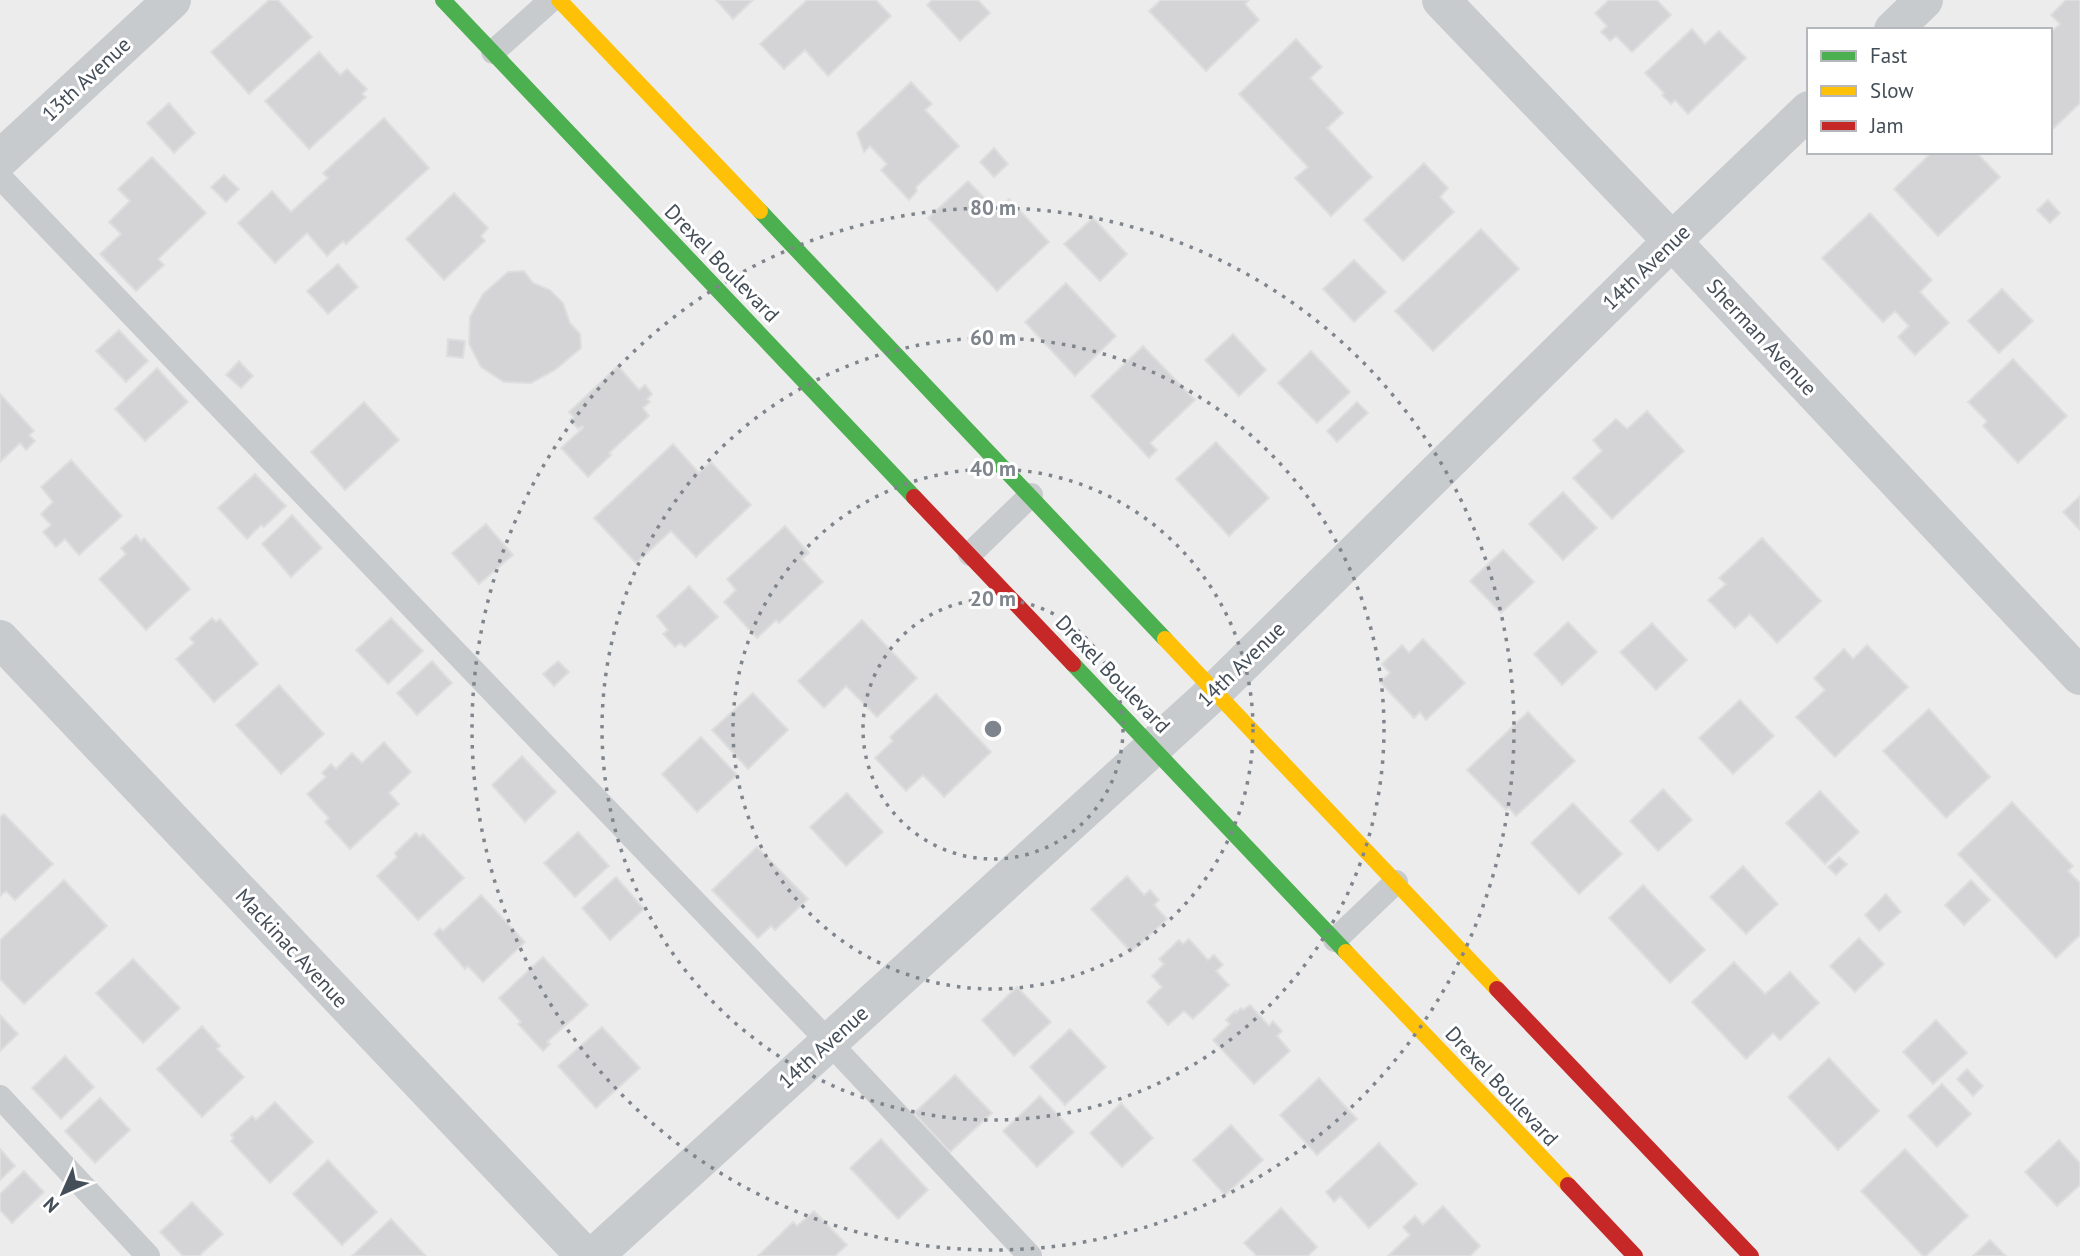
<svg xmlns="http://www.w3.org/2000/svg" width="2080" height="1256" font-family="'PT Sans',sans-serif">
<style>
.building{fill:#d4d4d6;stroke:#dededf;stroke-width:2}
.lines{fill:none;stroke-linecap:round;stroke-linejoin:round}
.lane{stroke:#c8cbcd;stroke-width:24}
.street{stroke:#c8cbcd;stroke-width:38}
.fast{stroke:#4caf50;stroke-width:16}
.slow{stroke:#ffc107;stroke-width:16}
.jam{stroke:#c62828;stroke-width:16}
.ring{fill:none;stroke:#7f858c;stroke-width:3.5;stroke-dasharray:3.5 7}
.labels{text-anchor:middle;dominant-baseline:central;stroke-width:6;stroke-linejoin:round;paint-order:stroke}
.street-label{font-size:21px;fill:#444e58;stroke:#fff}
.centre{fill:#7f858c;stroke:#fff;stroke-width:3.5}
.ring-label{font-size:21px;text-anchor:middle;font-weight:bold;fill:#7f858c;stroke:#fff;stroke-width:6;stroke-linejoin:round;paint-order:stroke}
</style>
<rect width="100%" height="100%" fill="#edecec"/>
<path class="building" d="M269,0H278L312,37L249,94L211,52Z
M716,0H753L733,19Z
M807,0H876L891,16L828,76L805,50L784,69L760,44Z
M932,0H978L990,13L960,41L927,5Z
M1161,0H1249L1245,4L1259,20L1206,71L1149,11Z
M1609,0H1657L1671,15L1632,52L1616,36L1610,41L1601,32L1607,26L1595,13Z
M2066,0H2080V103L2054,128L2050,124V33L2060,24L2051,15Z
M1692,29L1705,44L1719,31L1746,58L1688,114L1675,100L1671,104L1662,95L1664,93L1645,73Z
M1296,39L1322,67L1310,78L1343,113L1327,128L1372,177L1331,216L1295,178L1308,167L1239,94Z
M319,52L340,75L347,69L367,89L362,94L366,97L309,149L265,101Z
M911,82L932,104L925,110L959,146L916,187L917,191L909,200L881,170L887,164L870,146L864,152L857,133Z
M169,103L195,133L174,153L147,123Z
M384,118L429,168L346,244L343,241L327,256L307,233L275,263L238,223L272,191L291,212L328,178L323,173Z
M994,148L1008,164L994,177L980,162Z
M1932,152H1976L2000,177L1938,236L1894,189Z
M152,157L206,213L158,259L164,265L136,291L100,254L121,234L109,222L130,201L118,189Z
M1424,163L1448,188L1440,197L1454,212L1403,261L1364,220Z
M224,175L239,189L226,202L211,187Z
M968,181L997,211L1009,199L1049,242L997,291L928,218Z
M454,193L488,228L481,236L485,241L444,280L406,239Z
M2048,200L2060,213L2050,223L2037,210Z
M1870,213L1932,280L1920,292L1949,323L1915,355L1898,337L1909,326L1895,311L1883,322L1822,258Z
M1093,218L1127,254L1100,281L1064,244Z
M1481,229L1519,269L1433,351L1395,311Z
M1354,260L1386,292L1354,322L1323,289Z
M338,264L358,287L328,314L307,291Z
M524,271L533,283L550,290L563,303L570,323L580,334L581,348L555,370L531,383L504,382L481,367L469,344L470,317L483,294L508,272Z
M1066,283L1116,336L1075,376L1025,322Z
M2002,289L2033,321L1999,353L1968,321Z
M119,330L148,361L126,382L96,351Z
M1233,334L1266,370L1239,396L1205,360Z
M448,339L465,341L463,358L447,356Z
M1143,346L1195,400L1150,443L1157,450L1149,458L1091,396Z
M1311,351L1350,392L1317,423L1278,383Z
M2013,359L2067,416L2018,463L1983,426L1987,421L1968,402Z
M239,361L253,376L241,388L226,375Z
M618,366L639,390L645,385L652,394L647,399L650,402L643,408L649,416L609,453L611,455L588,477L561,448L583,428L582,426L578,429L570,420L574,417L569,412Z
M157,368L188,402L145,441L115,409Z
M0,394L34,431L29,435L35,441L26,450L20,443L0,462Z
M364,402L399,440L345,490L311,452Z
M1357,402L1368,413L1337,442L1327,431Z
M1647,411L1684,451L1612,519L1573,478L1602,451L1593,440L1616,419L1627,429Z
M1216,442L1269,498L1229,536L1176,479Z
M673,444L699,473L711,462L751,505L696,557L671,531L636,563L594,518Z
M71,460L122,516L79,555L65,539L56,547L43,532L51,525L41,514L53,502L41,487Z
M255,474L286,506L264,527L261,525L247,539L218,508Z
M1563,492L1597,528L1563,560L1529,524Z
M2080,496V530L2063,512Z
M292,515L322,548L291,577L262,544Z
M486,524L513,555L479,584L452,553Z
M785,526L809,553L802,559L823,582L779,623L776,620L757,638L724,602L736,590L727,579Z
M136,535L141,541L144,538L190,589L146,630L99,579L126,554L121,548Z
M1762,538L1821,601L1777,643L1750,614L1735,628L1708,600L1726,584L1719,578Z
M1503,550L1534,582L1501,613L1470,581Z
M689,586L718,617L685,647L680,643L675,647L663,634L668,630L657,616Z
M212,618L216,622L220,619L258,664L214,702L176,659L194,643L190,638Z
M391,618L423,651L388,684L356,650Z
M862,620L917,678L877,717L846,686L824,708L798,681Z
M1568,622L1597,652L1562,685L1534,654Z
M1652,623L1687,660L1656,690L1620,652Z
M1423,639L1465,683L1426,720L1420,712L1414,718L1380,682L1390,673L1382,664L1402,645L1409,653Z
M1867,645L1908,687L1835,757L1796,717L1825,690L1814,678L1844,649L1853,659Z
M432,661L452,683L417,715L397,693Z
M558,661L569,672L554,686L543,674Z
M279,685L324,734L281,774L236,725Z
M753,693L788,730L748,769L712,730Z
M936,694L991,752L944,797L923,775L906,791L875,758L893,741L890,737Z
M1740,700L1774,736L1733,774L1699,738Z
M1929,709L1990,777L1946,818L1883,751Z
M1528,712L1575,761L1516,816L1509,808L1506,810L1467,770Z
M701,737L737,775L697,812L662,774Z
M384,742L411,772L389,793L399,804L350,849L325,822L329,818L307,794L326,777L322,773L331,764L336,769L352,753L362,763Z
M522,756L556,792L525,822L492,785Z
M1663,789L1692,820L1658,851L1630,821Z
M1820,791L1859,832L1825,864L1786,823Z
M847,793L883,832L846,866L810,827Z
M2012,802L2073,866L2068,871L2080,883V935L2056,958L1958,854Z
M1573,803L1622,854L1579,894L1531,843Z
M4,814L53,864L15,900L6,891L0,896V817Z
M578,832L609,866L575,897L544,863Z
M416,833L420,837L423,834L464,878L418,920L377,876L397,857L395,853Z
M757,847L808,899L775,930L771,926L758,938L712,890Z
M1839,857L1847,864L1836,875L1828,867Z
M1743,866L1778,904L1746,934L1710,897Z
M1127,876L1144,895L1150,890L1159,900L1154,905L1167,919L1131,952L1091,909Z
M616,877L644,909L610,940L582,908Z
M64,880L107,926L24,1004L0,979V940Z
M1971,880L1990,900L1964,925L1945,905Z
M1643,885L1705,950L1670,983L1609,918Z
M1886,894L1901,912L1879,931L1865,915Z
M481,895L525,942L483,982L468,966L465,969L434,934L440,928L443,931Z
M1859,938L1884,964L1855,992L1830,966Z
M1189,939L1208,960L1214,955L1223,965L1216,971L1229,985L1193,1019L1184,1011L1168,1025L1147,1002L1162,987L1152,976L1164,964L1159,959L1179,940L1183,944Z
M543,957L588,1005L547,1042L550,1044L543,1051L518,1024L521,1022L499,998Z
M133,959L180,1008L143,1043L96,993Z
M1734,962L1765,994L1790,972L1819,1003L1780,1040L1773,1033L1746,1059L1692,1002Z
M1017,987L1051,1022L1014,1056L982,1020Z
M1250,1005L1269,1026L1273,1021L1282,1031L1277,1036L1290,1051L1254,1084L1213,1040L1230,1024L1226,1020L1235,1011L1236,1013L1241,1008L1243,1010Z
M0,1015L18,1034L0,1051Z
M1936,1020L1967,1053L1933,1084L1903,1052Z
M202,1026L220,1046L217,1049L244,1077L202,1117L157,1069Z
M602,1027L640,1068L596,1108L558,1066Z
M1070,1029L1106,1067L1065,1105L1030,1067Z
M65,1056L94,1087L61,1119L32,1088Z
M1829,1058L1879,1111L1838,1150L1788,1097Z
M1967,1069L1983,1086L1973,1096L1957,1079Z
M955,1075L992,1113L950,1152L914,1113Z
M1319,1078L1357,1119L1317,1155L1280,1115Z
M1942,1084L1971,1114L1937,1147L1908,1116Z
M1040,1096L1074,1132L1037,1167L1003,1131Z
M100,1098L130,1130L95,1163L65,1131Z
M275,1102L313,1142L270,1183L231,1141L234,1138L231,1135L252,1116L256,1120Z
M1121,1103L1153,1138L1122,1167L1090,1133Z
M1231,1125L1263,1160L1225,1195L1193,1160Z
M881,1139L928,1190L898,1219L850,1168Z
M2059,1140L2080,1163V1185L2057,1206L2025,1172Z
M1379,1143L1417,1184L1369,1228L1340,1196L1334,1202L1326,1192Z
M0,1149L15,1166L0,1180Z
M1905,1149L1968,1216L1926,1256H1923L1861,1191Z
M328,1160L377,1212L342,1245L293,1194Z
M24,1171L44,1192L12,1223L0,1210V1194Z
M192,1202L223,1234L199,1256H183L160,1232Z
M1443,1206L1480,1246L1470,1256H1388L1410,1235L1403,1227L1415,1216L1423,1225Z
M1281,1208L1317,1247L1308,1256H1257L1244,1243Z
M814,1211L847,1245L835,1256H758L793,1222L797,1226Z
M391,1219L426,1256H352Z
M1990,1240L2006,1256H1973Z"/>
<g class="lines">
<path class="lane" d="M493,52L551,0
M0,177L828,1041L1030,1256
M970,554L1031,495
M1335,940L1396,882
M0,1097L148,1256"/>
<path class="street" d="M1441,0L1672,241L2080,676
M1893,30L1924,0
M0,159L172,0
M0,639L585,1256
M594,1256L1215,691L1672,241L1809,110"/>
<path class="fast" d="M443,0L914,497
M760,211L1165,639
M1073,664L1346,952"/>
<path class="slow" d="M559,0L760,211
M1165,639L1497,989
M1346,952L1568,1185"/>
<path class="jam" d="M914,497L1073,664
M1497,989L1751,1256
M1568,1185L1635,1256"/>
</g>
<g class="ring">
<circle cx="993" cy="729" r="130"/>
<circle cx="993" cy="729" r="260"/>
<circle cx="993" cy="729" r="391"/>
<circle cx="993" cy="729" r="521"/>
</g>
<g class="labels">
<g class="street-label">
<text transform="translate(86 79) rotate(-43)">13th Avenue</text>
<text transform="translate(722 263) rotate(46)">Drexel Boulevard</text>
<text transform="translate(1646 267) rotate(-44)">14th Avenue</text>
<text transform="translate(1762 337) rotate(47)">Sherman Avenue</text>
<text transform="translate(1241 664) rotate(-44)">14th Avenue</text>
<text transform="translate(1113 674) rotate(46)">Drexel Boulevard</text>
<text transform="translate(292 948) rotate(47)">Mackinac Avenue</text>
<text transform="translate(823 1047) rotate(-42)">14th Avenue</text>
<text transform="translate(1502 1086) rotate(47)">Drexel Boulevard</text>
</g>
</g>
<circle cx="993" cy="729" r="10" class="centre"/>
<g class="ring-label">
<text x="993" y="215">80 m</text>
<text x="993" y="345">60 m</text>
<text x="993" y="476">40 m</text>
<text x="993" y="606">20 m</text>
</g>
<rect x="1807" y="28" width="245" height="126" fill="#ffffff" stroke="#b4b8bc" stroke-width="2"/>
<rect x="1821" y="51" width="35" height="10" fill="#4caf50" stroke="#b4b8bc" stroke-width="2"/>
<text x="1870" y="63" font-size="21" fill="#444e58">Fast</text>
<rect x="1821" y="86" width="35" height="10" fill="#ffc107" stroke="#b4b8bc" stroke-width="2"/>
<text x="1870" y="98" font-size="21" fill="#444e58">Slow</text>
<rect x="1821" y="121" width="35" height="10" fill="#c62828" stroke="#b4b8bc" stroke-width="2"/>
<text x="1870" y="133" font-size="21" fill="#444e58">Jam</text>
<g transform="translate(63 1193) rotate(225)" stroke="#ffffff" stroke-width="5" paint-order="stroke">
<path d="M0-5L12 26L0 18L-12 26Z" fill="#444e58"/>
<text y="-10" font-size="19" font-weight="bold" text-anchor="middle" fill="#444e58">N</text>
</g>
</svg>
